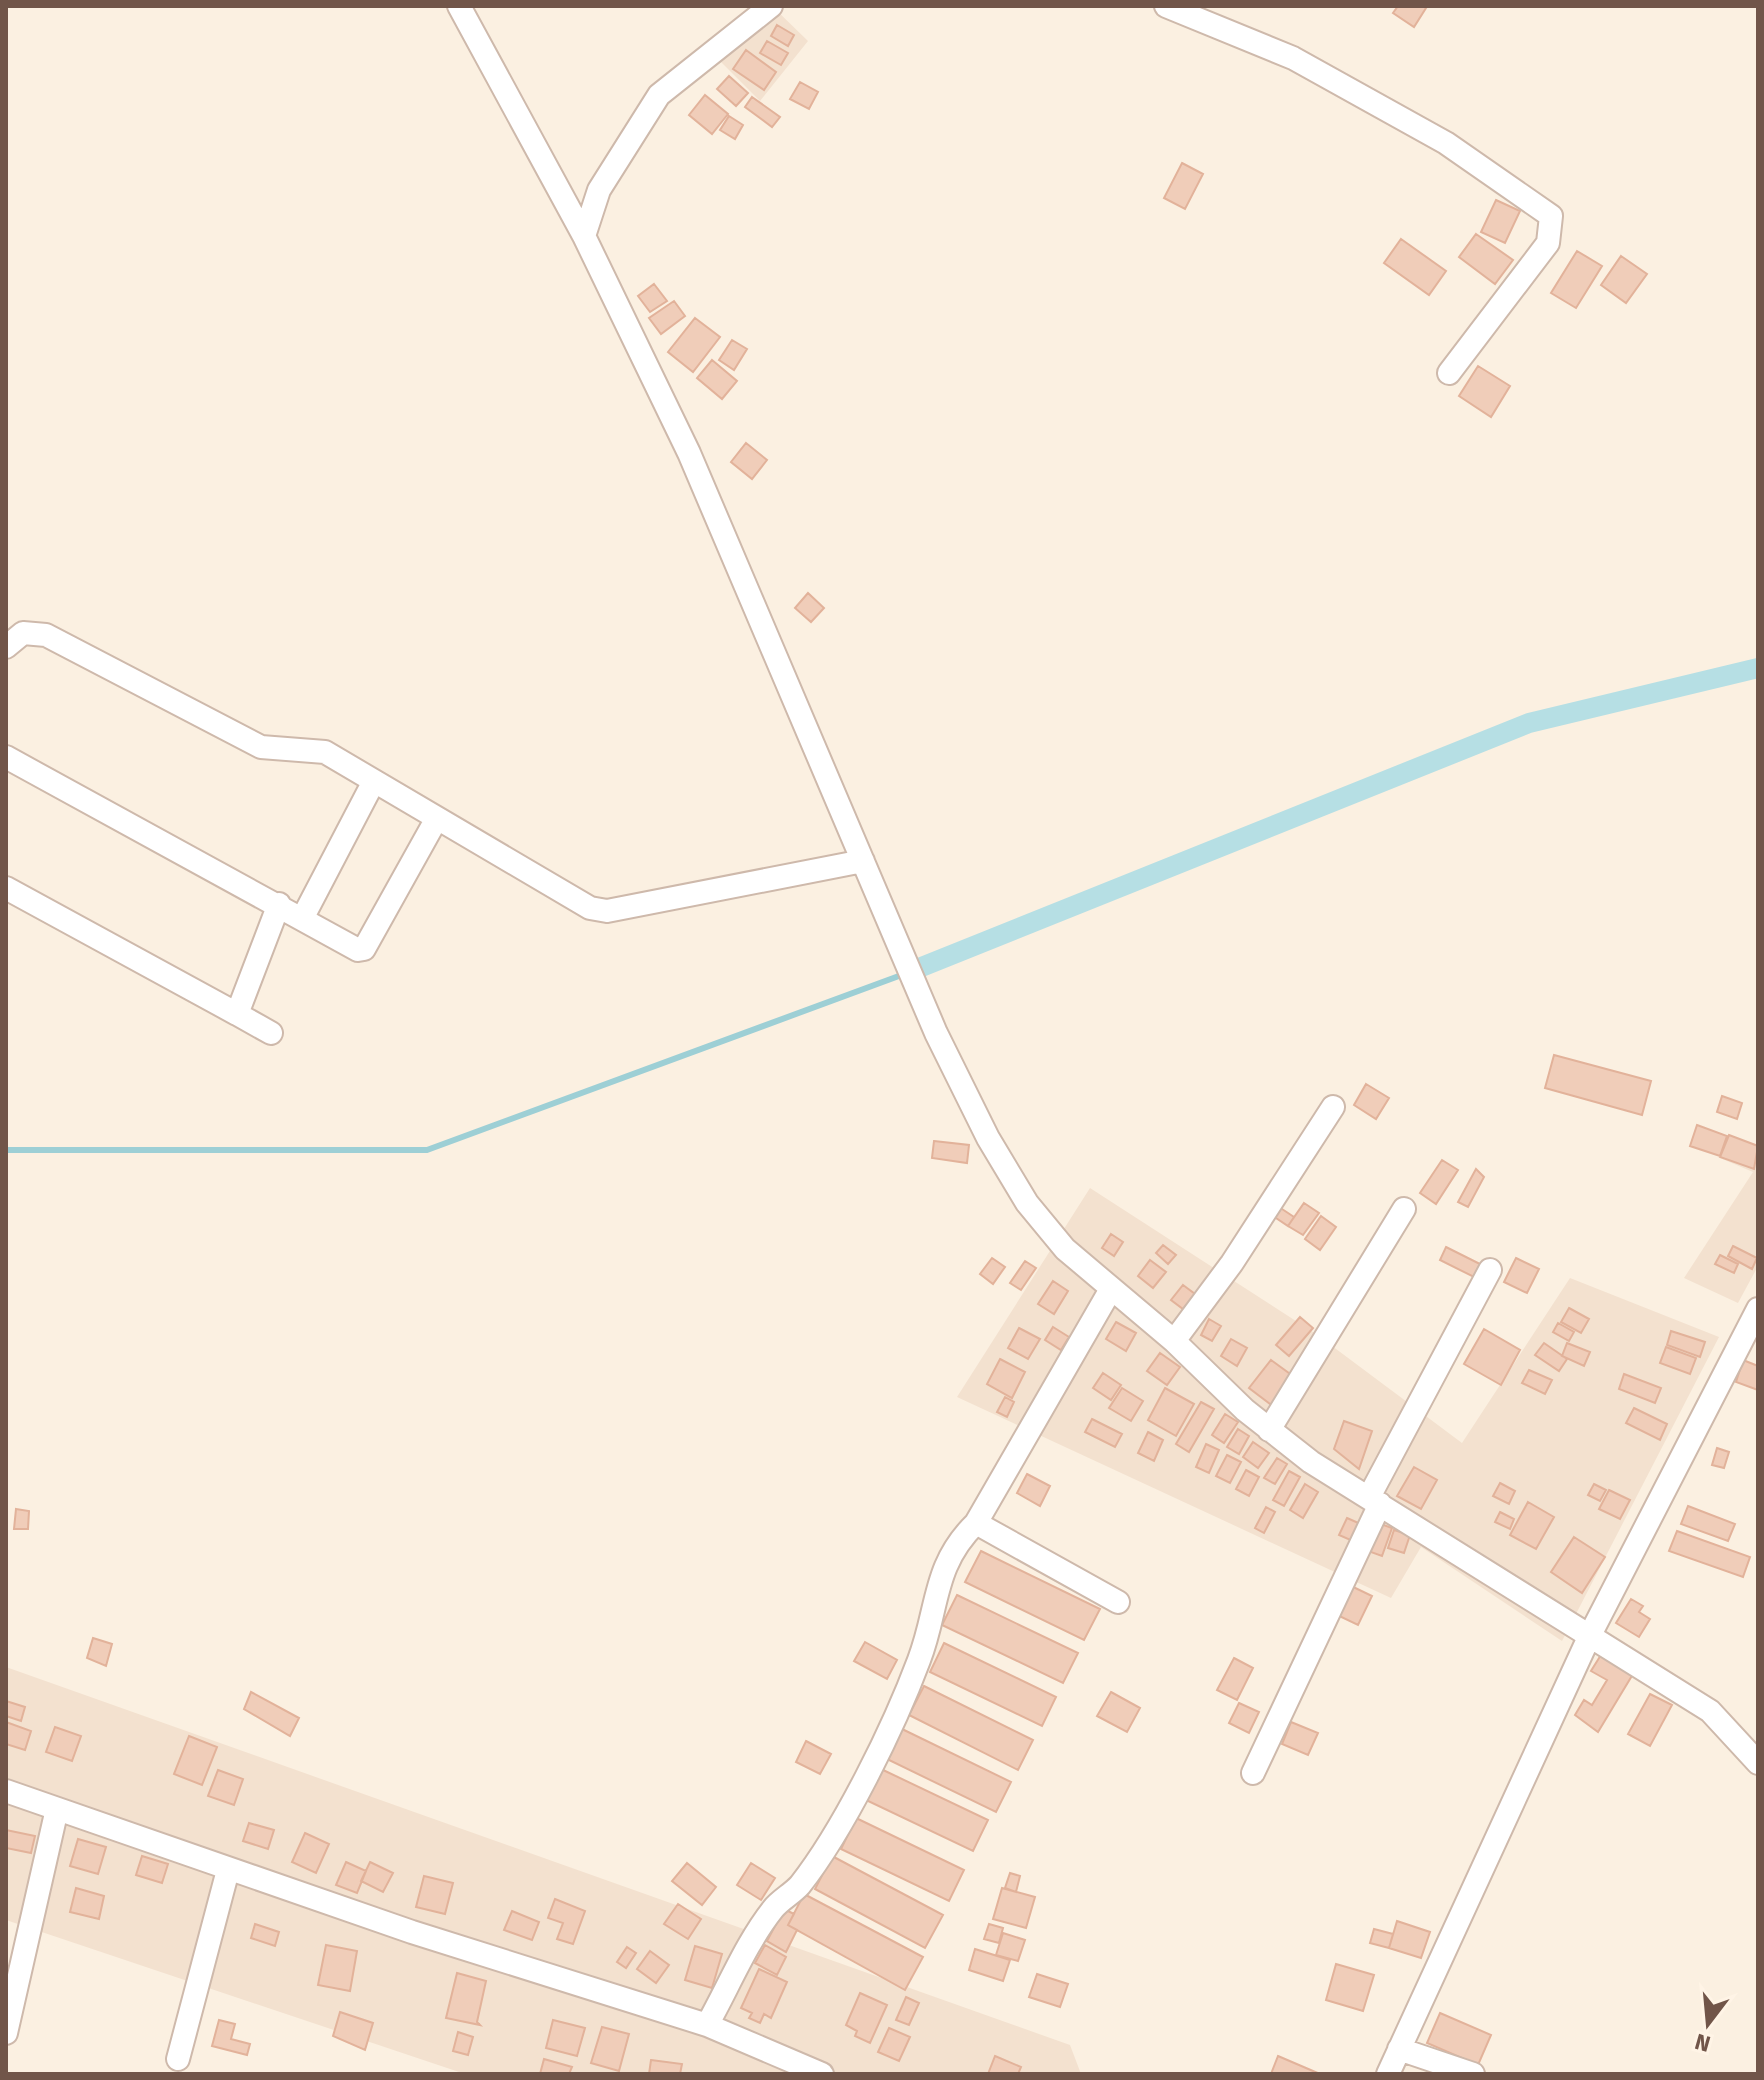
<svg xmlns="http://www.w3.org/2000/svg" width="1764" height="2080" font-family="'Fira Sans',sans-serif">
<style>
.residential{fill:#f3e1cf}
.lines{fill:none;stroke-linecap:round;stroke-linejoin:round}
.stream{stroke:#9dcfd5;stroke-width:6}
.canal{stroke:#b6dfe4;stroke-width:20}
.building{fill:#f0cdb9;stroke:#e2b29a;stroke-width:2}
.minor-casing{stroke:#ceb9ab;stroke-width:26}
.minor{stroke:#fff;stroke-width:22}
</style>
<rect width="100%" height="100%" fill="#fbf0e1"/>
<path class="residential" d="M772,6L808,41L760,101L712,53Z
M1728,1136L1758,1146V1266L1738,1303L1684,1278L1753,1172L1720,1158Z
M1090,1188L1316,1334L1462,1443L1570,1278L1719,1337L1562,1641L1421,1547L1391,1598L957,1397Z
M6,1667L1070,2045L1081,2074H465L6,1920Z"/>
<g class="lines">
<path class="stream" d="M6,1150H427L907,973"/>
<path class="canal" d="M909,972L1529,723L1758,668"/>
</g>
<path class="building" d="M1398,6H1423L1426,8L1414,27L1393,13Z
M777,25L794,35L788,46L771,36Z
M767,41L788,53L781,65L760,53Z
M746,50L776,72L764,90L733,69Z
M729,76L748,93L736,106L717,89Z
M800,82L818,92L809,109L790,99Z
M705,95L728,114L712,134L689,115Z
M752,97L780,117L772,127L745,107Z
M729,116L743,125L735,139L720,130Z
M1182,163L1203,174L1185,209L1164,198Z
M1496,200L1520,211L1505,243L1481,232Z
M1476,234L1513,260L1495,284L1459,257Z
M1401,239L1446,271L1429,295L1384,263Z
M1577,251L1602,266L1576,308L1551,293Z
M1621,256L1647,274L1626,303L1601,285Z
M654,284L667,301L650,312L638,296Z
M674,301L685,316L661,334L649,318Z
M695,318L720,337L693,372L668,352Z
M732,340L747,349L734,370L719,360Z
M712,360L737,381L722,399L697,378Z
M1478,366L1510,386L1491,417L1459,396Z
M746,443L767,460L752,479L731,462Z
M808,593L824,608L811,622L795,608Z
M1554,1055L1651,1081L1642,1115L1545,1088Z
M1366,1084L1389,1098L1376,1119L1354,1105Z
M1722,1096L1742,1103L1737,1119L1717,1112Z
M1697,1125L1727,1136L1720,1156L1690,1146Z
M1729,1135L1758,1146L1754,1169L1720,1157Z
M934,1141L969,1145L967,1163L932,1158Z
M1442,1160L1458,1170L1436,1204L1420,1193Z
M1476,1169L1484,1177L1468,1207L1458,1202Z
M1304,1203L1319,1213L1303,1235L1288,1226Z
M1279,1207L1294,1217L1288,1226L1273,1216Z
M1321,1216L1336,1227L1320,1250L1305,1239Z
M1111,1234L1123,1242L1114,1256L1102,1248Z
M1163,1245L1176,1255L1168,1264L1156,1253Z
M1733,1246L1757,1258L1752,1269L1728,1256Z
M1446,1247L1480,1264L1474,1277L1440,1260Z
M1720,1255L1738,1264L1734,1273L1715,1264Z
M992,1258L1005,1267L993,1284L980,1274Z
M1516,1258L1539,1269L1527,1293L1504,1282Z
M1150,1260L1166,1272L1153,1288L1138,1276Z
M1025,1261L1036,1268L1021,1290L1010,1283Z
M1053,1281L1068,1291L1054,1314L1038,1304Z
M1183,1285L1195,1294L1183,1309L1171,1300Z
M1569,1308L1589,1319L1581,1333L1561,1322Z
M1300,1317L1313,1328L1289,1356L1276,1345Z
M1209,1319L1221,1326L1212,1341L1201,1335Z
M1116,1322L1136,1333L1126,1351L1106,1339Z
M1558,1323L1574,1332L1569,1341L1553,1332Z
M1053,1327L1069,1337L1061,1350L1045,1340Z
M1019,1328L1040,1339L1028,1359L1008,1348Z
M1484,1329L1520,1350L1501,1385L1464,1364Z
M1671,1331L1705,1342L1700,1357L1667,1345Z
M1231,1339L1247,1348L1237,1366L1221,1356Z
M1544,1343L1567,1359L1559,1371L1535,1355Z
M1567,1343L1590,1352L1584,1366L1562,1356Z
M1666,1347L1696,1358L1690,1374L1660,1363Z
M1160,1353L1180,1367L1167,1385L1147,1371Z
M1000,1359L1025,1372L1012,1398L987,1384Z
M1271,1360L1297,1379L1274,1407L1249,1388Z
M1743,1360L1758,1366V1390L1736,1382Z
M1529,1370L1552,1380L1545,1394L1522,1383Z
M1103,1373L1121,1385L1111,1400L1093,1388Z
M1624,1374L1661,1388L1655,1403L1619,1389Z
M1122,1388L1143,1401L1131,1421L1109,1408Z
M1165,1388L1194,1404L1176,1436L1148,1420Z
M1005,1397L1014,1402L1007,1417L997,1412Z
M1201,1402L1214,1409L1189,1452L1176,1444Z
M1634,1408L1667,1424L1660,1440L1626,1423Z
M1225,1414L1238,1422L1224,1443L1212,1435Z
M1092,1419L1122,1434L1115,1447L1085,1432Z
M1344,1421L1372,1431L1359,1469L1334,1449Z
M1238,1429L1249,1436L1239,1454L1227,1447Z
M1148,1432L1163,1440L1154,1461L1138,1453Z
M1253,1442L1269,1453L1258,1468L1243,1457Z
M1206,1444L1219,1450L1209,1473L1196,1467Z
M1717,1448L1729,1452L1724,1468L1712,1465Z
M1227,1455L1241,1462L1230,1483L1216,1476Z
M1277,1458L1287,1464L1275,1484L1264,1478Z
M1414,1467L1437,1480L1421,1509L1397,1496Z
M1246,1470L1259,1477L1249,1496L1236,1489Z
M1289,1471L1300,1477L1284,1506L1273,1500Z
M1027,1474L1050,1486L1040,1506L1017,1493Z
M1500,1483L1515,1491L1509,1504L1493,1496Z
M1305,1484L1318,1492L1303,1518L1290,1510Z
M1594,1484L1606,1490L1600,1501L1588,1495Z
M1609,1490L1630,1500L1620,1519L1599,1509Z
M1528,1502L1554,1517L1536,1549L1510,1535Z
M1688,1506L1735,1524L1728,1541L1681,1524Z
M1266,1507L1275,1512L1264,1533L1255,1528Z
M16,1509L29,1511L28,1529H14Z
M1500,1512L1514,1519L1510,1529L1495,1522Z
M1347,1518L1363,1525L1355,1542L1339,1535Z
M1378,1523L1392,1528L1382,1556L1368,1551Z
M1394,1530L1410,1535L1404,1553L1388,1548Z
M1677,1531L1750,1557L1743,1577L1669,1551Z
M1574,1537L1605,1557L1582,1593L1551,1572Z
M981,1551L1100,1609L1084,1640L965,1582Z
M1347,1584L1372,1596L1358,1625L1333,1613Z
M957,1595L1078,1653L1063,1683L942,1625Z
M1631,1599L1643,1606L1639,1612L1650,1619L1639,1637L1616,1623Z
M93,1638L112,1644L106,1666L87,1658Z
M865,1642L897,1660L887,1679L854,1661Z
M944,1643L1056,1697L1042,1726L930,1672Z
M1604,1650L1636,1669L1598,1732L1575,1715L1584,1700L1592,1705L1607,1680L1591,1671Z
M1234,1658L1253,1668L1237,1700L1217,1690Z
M924,1686L1033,1740L1018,1770L909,1715Z
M251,1692L299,1718L290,1736L244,1709Z
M1111,1692L1140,1708L1127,1732L1097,1716Z
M1650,1694L1672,1705L1650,1746L1628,1734Z
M6,1701L25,1707L21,1721L6,1716Z
M1239,1703L1259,1712L1249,1733L1229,1723Z
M6,1722L31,1731L25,1750L6,1744Z
M1291,1722L1318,1733L1308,1755L1282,1744Z
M55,1727L81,1736L72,1761L46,1752Z
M902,1729L1011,1782L996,1812L887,1759Z
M189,1736L217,1747L202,1785L174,1774Z
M806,1741L831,1754L820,1774L796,1762Z
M881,1769L988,1820L973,1851L866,1800Z
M218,1770L243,1779L234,1805L208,1796Z
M856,1818L964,1870L949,1901L841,1849Z
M249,1823L274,1830L268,1849L243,1841Z
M6,1830L35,1836L31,1853L6,1848Z
M305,1833L329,1844L316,1873L292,1862Z
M78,1839L106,1847L98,1874L70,1866Z
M142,1856L168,1864L162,1883L136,1875Z
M832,1856L943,1915L925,1948L815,1889Z
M346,1862L366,1871L357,1893L336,1885Z
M370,1862L393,1873L383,1892L361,1881Z
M687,1863L716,1887L702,1905L672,1881Z
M751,1863L775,1878L761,1900L737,1885Z
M1010,1873L1020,1876L1016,1892L1005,1888Z
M424,1876L453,1883L445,1914L416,1907Z
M76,1888L104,1896L99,1919L70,1912Z
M1002,1888L1035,1897L1026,1928L993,1919Z
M804,1894L923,1957L905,1990L788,1925Z
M555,1899L585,1911L573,1944L557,1939L563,1923L548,1918Z
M678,1904L701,1919L688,1939L664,1924Z
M784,1909L794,1914L788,1925L797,1930L786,1952L767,1941Z
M512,1911L539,1922L532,1940L504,1930Z
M1397,1921L1430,1932L1421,1958L1389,1948Z
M255,1924L279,1932L275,1946L251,1938Z
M989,1924L1003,1928L999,1943L984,1939Z
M1374,1929L1393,1934L1389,1948L1370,1943Z
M1003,1933L1025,1940L1018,1961L996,1955Z
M326,1945L357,1951L350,1991L318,1985Z
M765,1945L786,1957L777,1975L755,1963Z
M695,1946L722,1954L712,1988L685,1980Z
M627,1947L636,1953L626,1968L617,1962Z
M975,1949L1010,1960L1003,1981L969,1970Z
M650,1951L669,1965L656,1983L637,1969Z
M1336,1964L1374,1975L1363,2011L1326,2000Z
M759,1969L787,1982L771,2018L764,2014L760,2023L749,2018L752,2013L741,2008Z
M457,1973L486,1981L477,2022L480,2025L446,2018Z
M1037,1974L1068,1984L1060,2007L1029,1997Z
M860,1993L887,2005L870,2043L855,2036L857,2031L846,2025Z
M906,1997L919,2003L909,2025L896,2020Z
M340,2012L373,2023L365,2050L333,2036Z
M1440,2013L1491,2035L1478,2065L1427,2043Z
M219,2020L235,2024L231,2039L250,2044L247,2055L212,2046Z
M553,2020L585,2028L577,2056L546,2048Z
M602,2027L629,2034L619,2071L591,2063Z
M889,2028L910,2037L899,2061L878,2052Z
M458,2032L473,2037L468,2055L453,2051Z
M995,2056L1021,2067L1018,2074H988Z
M1278,2056L1320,2074H1271Z
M544,2059L572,2067L569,2074H540Z
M651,2060L682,2064L680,2074H649Z"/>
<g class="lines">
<defs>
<path id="minor" d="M459,6L584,236L689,453L936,1033L988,1138L1027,1203L1065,1249L1174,1341L1245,1410L1311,1462L1710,1711L1758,1763
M1166,6L1293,58L1446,143L1551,216L1548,243L1449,373
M584,236L599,190L659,95L771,6
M6,647L23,633L46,635L261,747L325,752L590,908L607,911L863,861
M6,757L358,950L364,949L437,818
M6,888L237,1014L279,904
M303,917L374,781
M237,1014L271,1033
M1174,1341L1232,1263L1333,1107
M1269,1430L1404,1209
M1369,1497L1490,1270
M976,1523L1118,1602
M1253,1773L1380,1504
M6,1791L412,1932L707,2025L822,2074
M707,2025C728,1988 746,1943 773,1909C780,1900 792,1894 800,1885C844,1829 894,1727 919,1660C939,1608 932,1566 976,1523L1111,1289
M6,2033L57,1809
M1399,2049L1473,2074
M178,2059L228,1870
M1388,2074L1590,1635L1758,1309"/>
</defs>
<use href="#minor" class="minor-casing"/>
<use href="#minor" class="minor"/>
</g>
<rect width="1764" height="2080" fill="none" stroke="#715549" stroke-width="16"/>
<g transform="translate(1708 2024) rotate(196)" stroke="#fff4e6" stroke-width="6" paint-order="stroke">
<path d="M0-6L14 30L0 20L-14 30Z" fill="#715549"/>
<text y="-12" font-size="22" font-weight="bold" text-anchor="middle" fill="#715549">N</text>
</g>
</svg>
